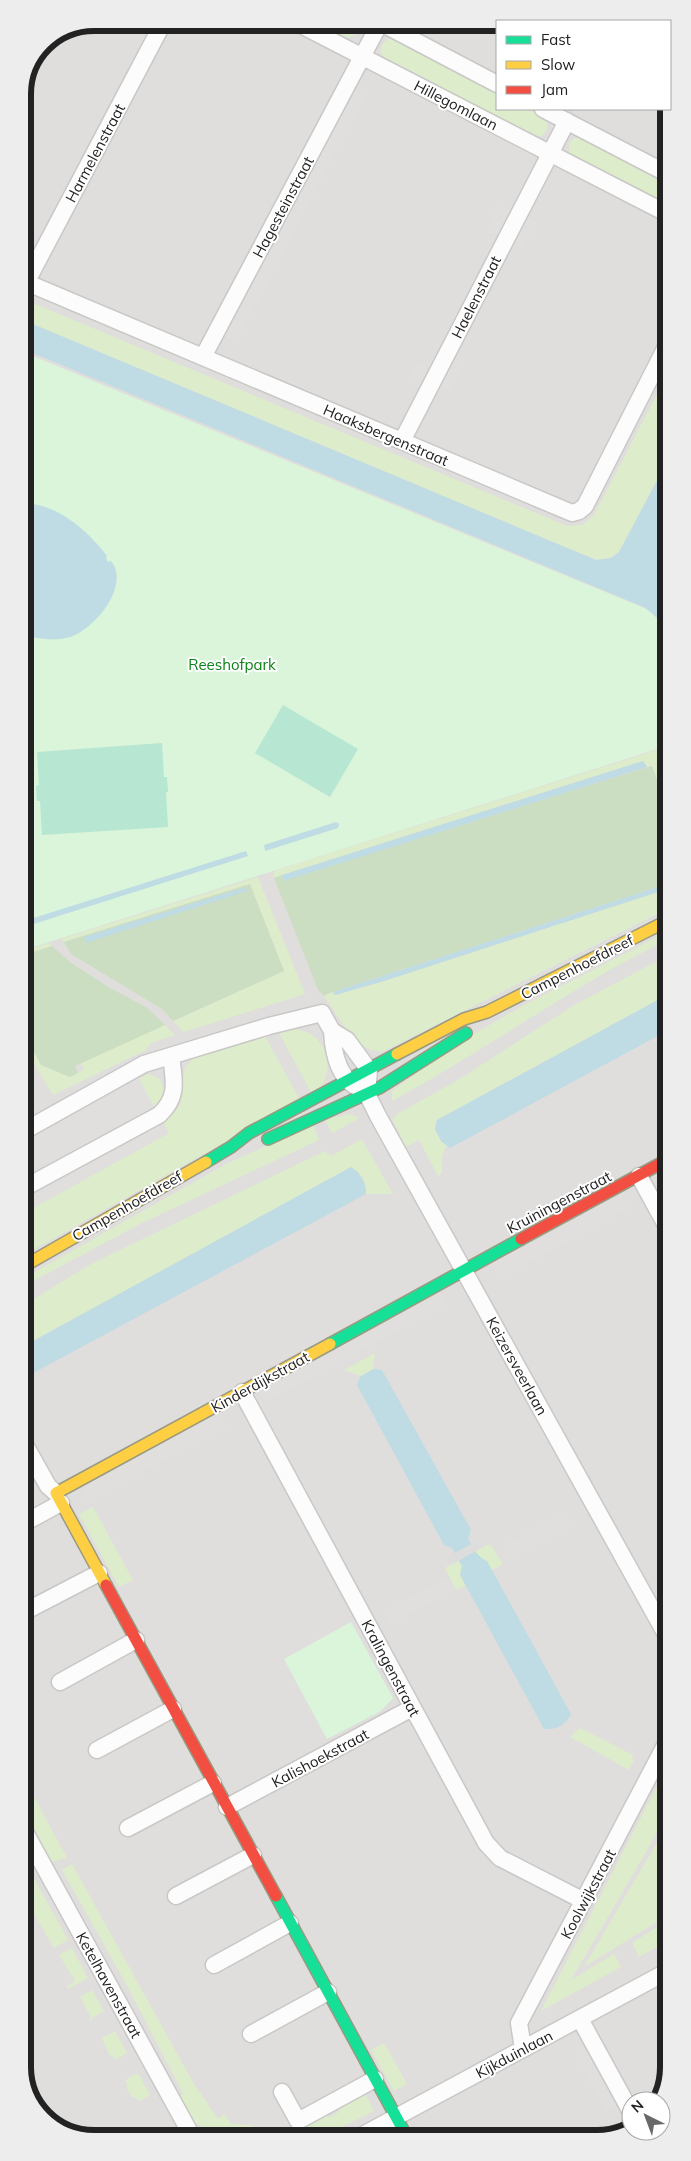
<svg xmlns="http://www.w3.org/2000/svg" width="691" height="2161" font-family="Mulish,sans-serif">
<style>
.residential{fill:#dfdedc}
.grass{fill:#ddeccb}
.forest{fill:#cbdec1}
.park{fill:#daf5da}
.pitch{fill:#b7e6d2}
.parking{fill:#e0dfde}
.water{fill:#bfdbe3}
.pier{fill:#dedddd}
.lines{fill:none;stroke-linecap:round;stroke-linejoin:round}
.street-casing{stroke:#c9c8c7;stroke-width:19}
.fast-casing{stroke:#999a82;stroke-width:14}
.slow-casing{stroke:#999a82;stroke-width:14}
.jam-casing{stroke:#999a82;stroke-width:14}
.street{stroke:#fdfcfc;stroke-width:16}
.fast{stroke:#16e098;stroke-width:11}
.slow{stroke:#ffcf43;stroke-width:11}
.jam{stroke:#f24e42;stroke-width:11}
.labels{text-anchor:middle;dominant-baseline:central;stroke-width:4;stroke-linejoin:round;paint-order:stroke}
.street-label{font-size:15px;fill:#222;stroke:#fff}
.park-label{font-size:15px;fill:#0c8416;stroke:#fff}
.rim{fill:none;stroke:#222;stroke-width:6}
</style>
<rect width="100%" height="100%" fill="#f0eeeb"/>
<path class="residential" d="M94,23H497V109H666L668,2067L657,2101H631V2126L615,2136L89,2138L47,2121L25,2085L23,90L44,43Z"/>
<path class="grass" d="M317,23H358L359,27L355,35L347,38Z
M389,39L395,40L497,94V109C515,109 535,107 547,122V130L542,136H534L385,58C378,52 380,43 389,39Z
M580,137L666,182V205L573,156L569,152V144L574,138Z
M23,299L567,526L582,525L594,515L666,377L667,462L619,552L611,558L596,560L23,320Z
M667,747V806L652,766L647,767L643,761L273,878L274,873L276,870Z
M258,877L305,994L184,1032L173,1021L284,971L250,884L64,942L61,939Z
M667,889V909L382,1052C353,1050 340,1017 324,996L333,992L335,995L384,981Z
M667,932V940C571,987 486,1050 392,1101V1091L448,1049L484,1028L524,1005Z
M48,943L52,946L24,955V951Z
M667,956V995L437,1120L435,1129L441,1141L447,1145L442,1156V1173L438,1176L419,1140L406,1147L394,1123L393,1119L397,1114L458,1080L576,1004Z
M165,1025L175,1035L151,1043L146,1050L53,1095L24,1047V1033L41,1065L69,1077L84,1070L81,1063Z
M291,1029C319,1028 336,1058 323,1083C321,1088 316,1091 312,1094L279,1033Z
M265,1036L300,1100L24,1255V1213L168,1133L163,1121C197,1102 172,1078 191,1061C202,1051 249,1041 265,1036Z
M149,1074L160,1079L165,1092L160,1103L151,1108L136,1080Z
M348,1114L356,1116L358,1119L332,1133L325,1120Z
M313,1125L319,1140L140,1224L24,1286V1278L226,1164Z
M362,1139L393,1194H366C366,1182 361,1173 351,1168L24,1346V1305L91,1264L325,1151L331,1156Z
M375,1353L373,1369L362,1376L344,1370Z
M93,1507L133,1580L119,1587L79,1514Z
M490,1544L503,1564L492,1570C487,1561 480,1559 475,1551Z
M458,1560L462,1566L460,1575L466,1585L456,1590L445,1568Z
M580,1728L633,1755L632,1758L634,1760L629,1770L570,1737Z
M668,1765V1804L652,1842L571,1980L614,1954L621,1967L541,2011Z
M25,1780L67,1858L50,1862L31,1828L25,1823Z
M668,1814V1915L584,1967L656,1844Z
M25,1862L68,1940L54,1948L25,1898Z
M72,1864L194,2084L218,2119L224,2114L231,2124L249,2125L282,2134L324,2112L328,2118L339,2112L335,2105L363,2090L374,2111L321,2137L270,2138L244,2129H222L206,2134L199,2123L194,2125L178,2097L183,2094L175,2078L125,1982L62,1870Z
M668,1920V1941L639,1957L632,1943Z
M72,1948L88,1978L68,1989L67,1986L75,1981L59,1955Z
M92,1990L104,2011L92,2018L91,2021L89,2019L91,2017L80,1997Z
M115,2031L127,2053L115,2060L112,2055L110,2056L102,2038Z
M384,2043L407,2084L394,2091L371,2050Z
M138,2073L150,2095L139,2101L134,2097H132L126,2087L128,2086L125,2080Z
M430,2126L436,2137H418L416,2133Z"/>
<path class="forest" d="M652,766L667,806V884L329,993L324,996L318,990L274,878L282,875L284,880Z
M250,884L284,971L173,1021L162,1009L71,954L64,942Z
M52,946L71,963L110,988L146,1007L165,1025L75,1066L78,1073L70,1077L41,1065L24,1033V965L29,963L27,956L24,957V955Z"/>
<path class="park" d="M23,352L649,610L662,624L667,639V746L24,950Z
M351,1622L393,1698L381,1711L327,1739L284,1659Z"/>
<path class="pitch" d="M283,705L358,749L330,797L255,753Z
M162,743L164,777H167L168,792H166L168,827L42,835L40,801H37L36,786L39,785L37,752Z"/>
<path class="parking" d="M354,84L368,90L236,342L223,336Z
M500,203L511,209L497,235L487,229Z
M526,217L537,222L523,248L513,243Z
M452,360L462,365L449,392L438,386Z
M418,362L428,368L418,387L407,381Z
M129,1061L169,1133L24,1213V1101L28,1099L36,1113Z
M620,1195L628,1209L502,1277L494,1262Z
M440,1292L446,1304L266,1402L260,1389Z
M220,1412L227,1426L88,1501L81,1487Z
M566,1513L572,1525L509,1558L503,1546Z
M446,1578L453,1590L389,1625L383,1612Z
M588,2046L619,2104L606,2111L574,2054Z"/>
<path class="water" d="M23,320L596,560L611,558L619,552L667,462V639L660,620L644,607L23,349Z
M23,503C58,504 87,530 107,556L106,558L108,562L111,561C131,585 94,630 70,637C54,642 39,638 23,636Z
M643,761L647,767L284,881L282,875Z
M336,822L339,824L338,828L265,851L264,845Z
M246,851L248,856L24,927V921Z
M667,884V889L384,981L335,995L333,992Z
M246,887L247,891L86,943L84,937Z
M667,995V1031L450,1148L441,1141L435,1129L437,1120Z
M351,1167C361,1173 366,1182 366,1194L24,1378V1346Z
M373,1369L382,1370L471,1530L468,1539C474,1549 476,1556 487,1561L571,1714C566,1725 556,1730 544,1729L460,1575L462,1566L452,1548L444,1545L357,1385L360,1377Z"/>
<path class="pier" d="M479,1540L483,1547L451,1565L447,1557Z"/>
<g class="lines">
<defs>
<path id="street" d="M297,23L666,213
M381,23L497,84
M543,109L666,173
M23,281L572,513L579,511L585,506L666,347
M26,283L163,23
M203,357L380,23
M402,441L567,121
M332,1031C333,1050 337,1075 355,1086
M24,1131L144,1064L269,1026L322,1013L332,1031L347,1040L369,1070L367,1094L378,1116L668,1638
M639,1176L667,1227
M24,1188L159,1115C179,1097 174,1080 171,1056
M242,1392L486,1843L500,1858L584,1901
M24,1443L48,1486L56,1493
M24,1523L61,1503
M24,1612L99,1573
M60,1682L136,1640
M97,1750L173,1709
M227,1807L412,1708
M128,1828L213,1783
M25,1832L193,2138
M176,1896L253,1855
M214,1965L290,1923
M580,2019L631,2112
M251,2034L328,1992
M523,2049L519,2023L668,1740
M282,2092L298,2121L375,2079
M359,2137L668,1971"/>
<path id="fast" d="M268,1139L379,1088L466,1033
M206,1162L231,1147L249,1133L397,1054
M330,1344L521,1239
M276,1896L407,2137"/>
<path id="slow" d="M397,1054L464,1019L487,1012L667,921
M24,1266L206,1162
M106,1585L56,1493L330,1344"/>
<path id="jam" d="M521,1239L667,1160
M106,1585L276,1896"/>
</defs>
<use href="#street" class="street-casing"/>
<use href="#fast" class="fast-casing"/>
<use href="#slow" class="slow-casing"/>
<use href="#jam" class="jam-casing"/>
<use href="#street" class="street"/>
<use href="#fast" class="fast"/>
<use href="#slow" class="slow"/>
<use href="#jam" class="jam"/>
</g>
<g class="labels">
<g class="street-label">
<text transform="translate(456 105) rotate(27)">Hillegomlaan</text>
<text transform="translate(95 153) rotate(-62)">Harmelenstraat</text>
<text transform="translate(283 207) rotate(-62)">Hagesteinstraat</text>
<text transform="translate(476 297) rotate(-63)">Haelenstraat</text>
<text transform="translate(386 435) rotate(23)">Haaksbergenstraat</text>
<text transform="translate(577 967) rotate(-27)">Campenhoefdreef</text>
<text transform="translate(559 1202) rotate(-28)">Kruiningenstraat</text>
<text transform="translate(127 1206) rotate(-30)">Campenhoefdreef</text>
<text transform="translate(517 1366) rotate(61)">Keizersveerlaan</text>
<text transform="translate(260 1382) rotate(-29)">Kinderdijkstraat</text>
<text transform="translate(391 1668) rotate(62)">Kralingenstraat</text>
<text transform="translate(320 1758) rotate(-28)">Kalishoekstraat</text>
<text transform="translate(588 1894) rotate(-62)">Koolwijkstraat</text>
<text transform="translate(109 1985) rotate(61)">Ketelhavenstraat</text>
<text transform="translate(514 2054) rotate(-28)">Kijkduinlaan</text>
</g>
<g class="park-label">
<text x="232" y="664">Reeshofpark</text>
</g>
</g>
<path d="M0 0H691V2161H0ZM94 31H597A63 63 0 0 1 660 94V2067A63 63 0 0 1 597 2130H94A63 63 0 0 1 31 2067V94A63 63 0 0 1 94 31Z" fill="#ededed" fill-rule="evenodd"/>
<path class="rim" d="M94 31H597A63 63 0 0 1 660 94V2067A63 63 0 0 1 597 2130H94A63 63 0 0 1 31 2067V94A63 63 0 0 1 94 31Z"/>
<rect x="496" y="20" width="175" height="90" fill="#ffffff" stroke="#a7a7a7"/>
<rect x="506" y="36" width="25" height="8" fill="#16e098" stroke="#a7a7a7"/>
<text x="541" y="45" font-size="15" fill="#222222">Fast</text>
<rect x="506" y="61" width="25" height="8" fill="#ffcf43" stroke="#a7a7a7"/>
<text x="541" y="70" font-size="15" fill="#222222">Slow</text>
<rect x="506" y="86" width="25" height="8" fill="#f24e42" stroke="#a7a7a7"/>
<text x="541" y="95" font-size="15" fill="#222222">Jam</text>
<g transform="translate(646 2116) rotate(318)"><circle r="24" fill="#ffffff" stroke="#a7a7a7"/>
<path d="M0-4L9 19L0 12L-9 19Z" fill="#6a6968"/>
<text y="-8" font-size="14" font-weight="bold" text-anchor="middle" fill="#222222">N</text>
</g>
</svg>
